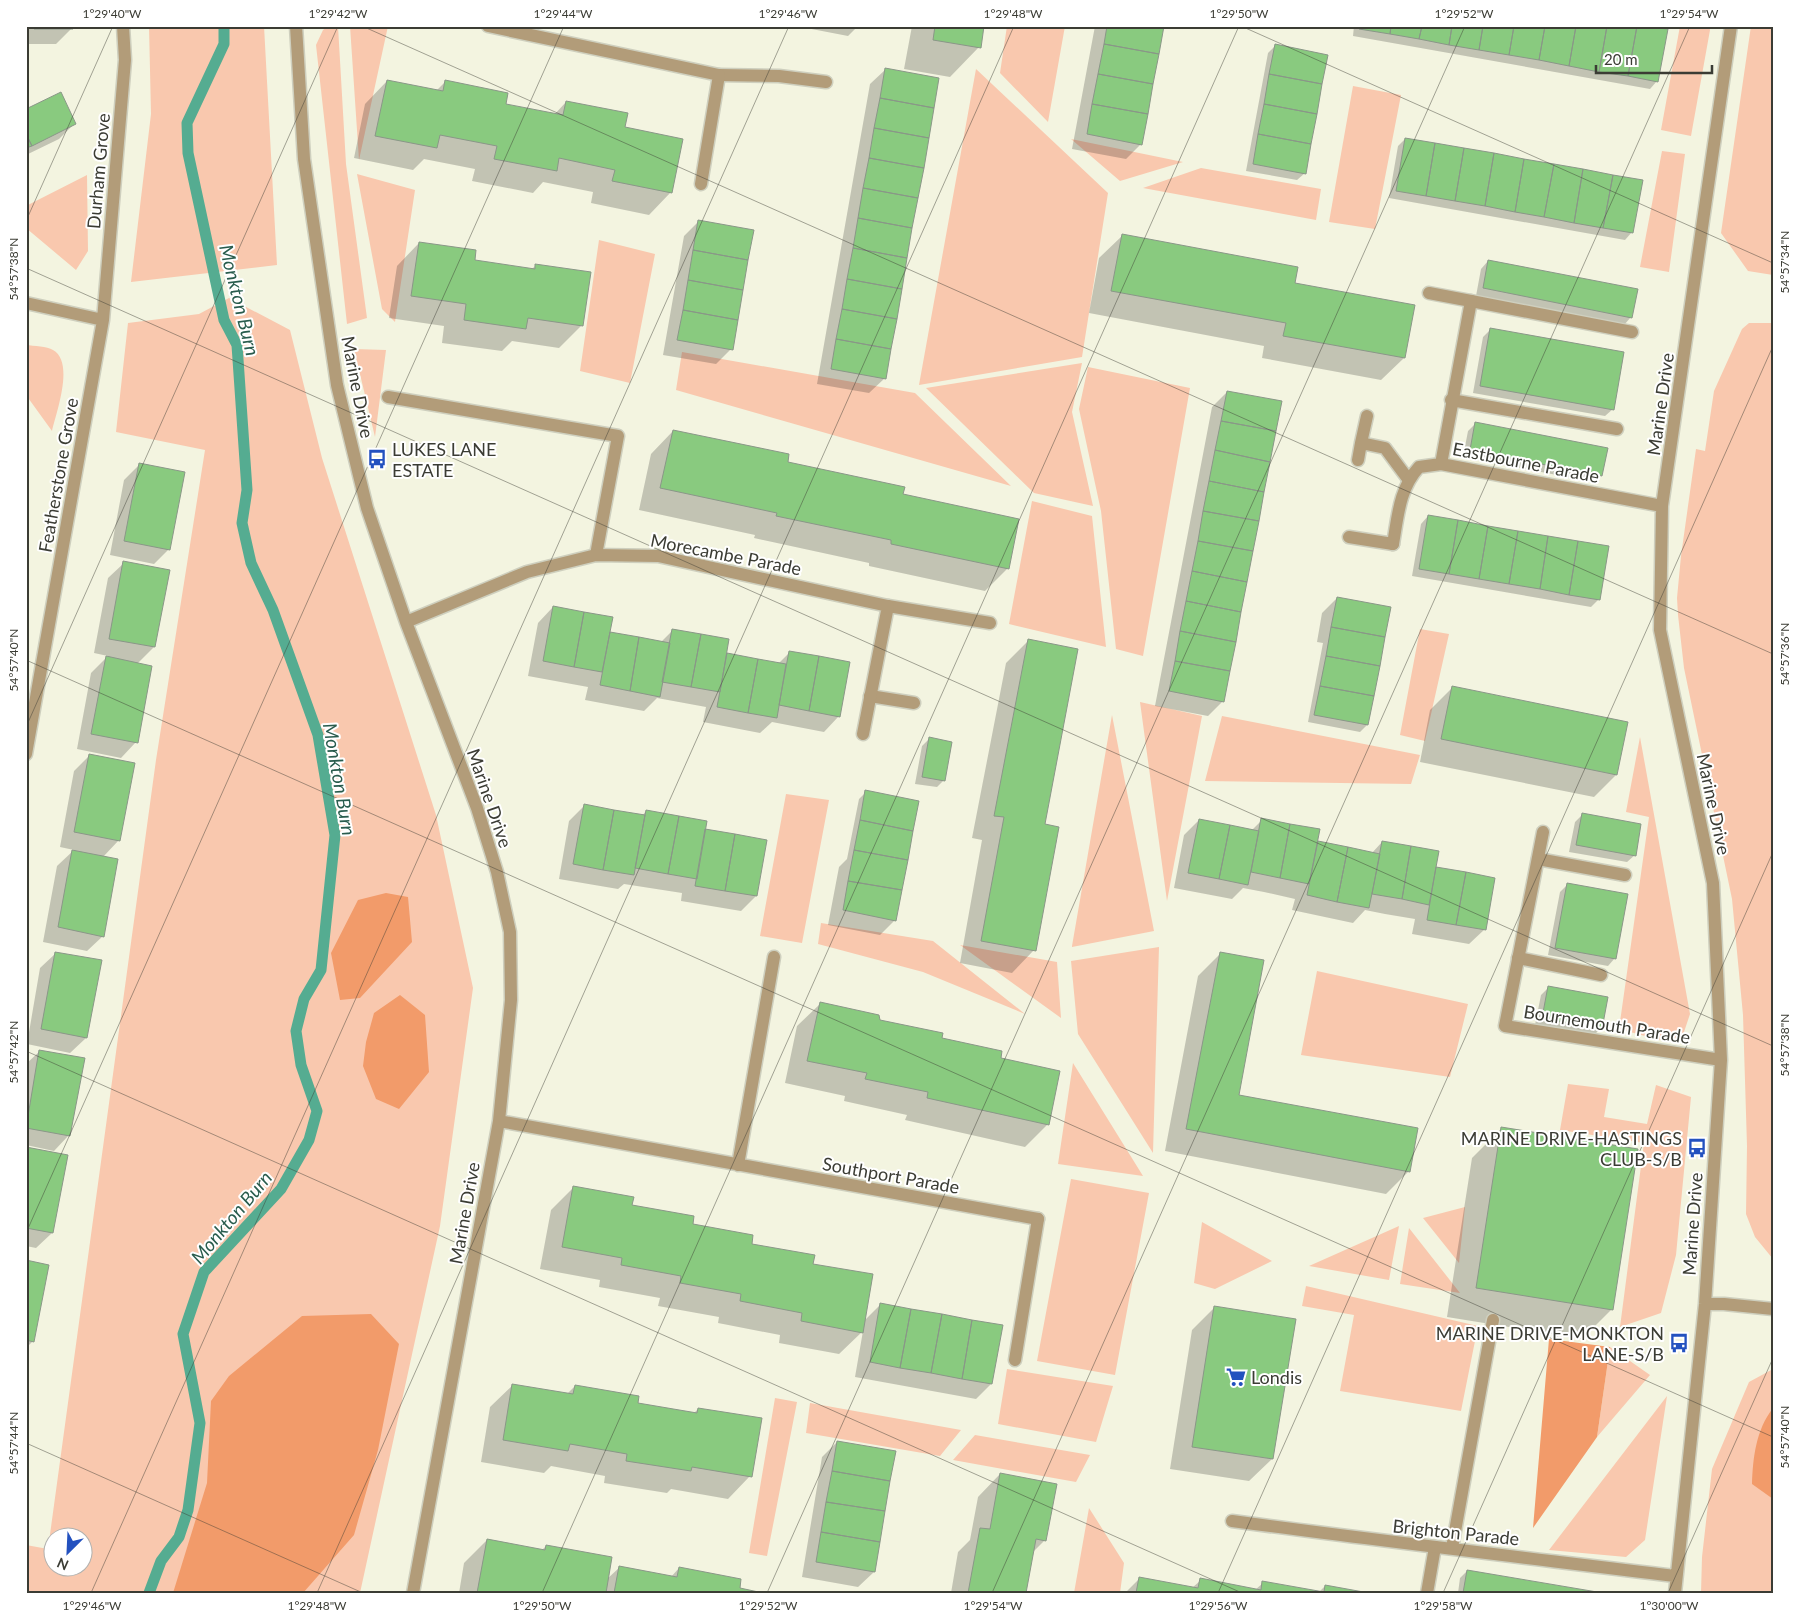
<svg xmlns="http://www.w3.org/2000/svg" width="1799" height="1619" font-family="Lato,sans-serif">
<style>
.green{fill:#f9c8ae;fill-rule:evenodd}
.forest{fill:#f29b6a}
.shadow{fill:#0003}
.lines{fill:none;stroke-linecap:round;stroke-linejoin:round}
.stream{stroke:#55ac91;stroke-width:11}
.building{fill:#89ca7f;stroke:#8a9788}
.lane-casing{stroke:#cecfbe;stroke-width:15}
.street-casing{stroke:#cecfbe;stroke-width:15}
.lane{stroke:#b29c79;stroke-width:12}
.street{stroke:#b29c79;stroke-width:12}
.ticks{fill:none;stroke:#3b3c34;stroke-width:1;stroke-opacity:0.45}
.labels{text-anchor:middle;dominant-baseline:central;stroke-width:4;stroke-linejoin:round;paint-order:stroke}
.street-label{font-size:18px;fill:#3b3c34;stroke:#fff}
.poi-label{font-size:18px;fill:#3b3c34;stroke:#fff;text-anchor:start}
.water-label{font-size:19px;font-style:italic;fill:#295c4d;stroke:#fff}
.neatline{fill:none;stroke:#3b3c34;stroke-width:2}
.ticks-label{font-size:12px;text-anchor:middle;fill:#3b3c34}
</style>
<rect width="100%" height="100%" fill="#f3f4e0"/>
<path class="green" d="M149,26H264L277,265L131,282L151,114Z
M329,26H338L346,164L367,318L347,324L316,45L323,30Z
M350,26H388L359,160Z
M1007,26H1065L1048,122L1000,73Z
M1680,26H1709L1710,30L1691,136L1661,130Z
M1751,26H1773V275L1748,271L1721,233Z
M976,69L1108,193L1082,357L919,385Z
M1353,86L1401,95L1375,229L1329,222Z
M1071,139L1183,162L1120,181Z
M1662,151L1685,154L1669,272L1640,267Z
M1201,168L1321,189L1316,220L1143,188Z
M357,174L415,190L395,322L382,309Z
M87,175L88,251L76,270L26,228V206Z
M599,240L655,254L630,383L580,371Z
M229,298L290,330L322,458L436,815L473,988L440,1226L360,1593H26V1545L48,1549L156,760L205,450L116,432L128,323L199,314ZM52,1536H82V1566H52Z
M1749,323H1773V1259L1755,1237L1746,1214L1747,1146L1743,1015L1732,899L1684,668L1678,615L1677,598L1681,556L1696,449L1705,451L1714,391L1742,329Z
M26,345C34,346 47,346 53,350C75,362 56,413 52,431L26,395Z
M354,349L386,350L375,437Z
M682,352L915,393L1011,486L676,390Z
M1082,363L1072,412L1093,506L1034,493L926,388Z
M1088,367L1190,388L1143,656L1116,649L1101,511L1079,409Z
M1032,501L1092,516L1106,647L1009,624Z
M1420,629L1449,634L1425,741L1400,735Z
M1140,702L1202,716L1167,901Z
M1112,715L1154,931L1072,947V946Z
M1222,716L1420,755L1411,784L1205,781Z
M1640,737L1690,1014L1682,1038L1660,1040L1619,1029L1649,817L1626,812Z
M786,794L829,800L802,943L760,936Z
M821,923L933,941L1025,1014L923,972L818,944Z
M960,945L1057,962L1061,1018Z
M1159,947L1153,1153L1078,1034L1071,961Z
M1317,971L1468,1004L1450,1077L1301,1055Z
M1073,1063L1143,1176L1058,1164Z
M1568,1084L1609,1089L1604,1117L1647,1124L1656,1085L1691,1097L1676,1255L1661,1313L1620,1327L1644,1143L1560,1130Z
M1071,1179L1149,1193L1115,1375L1037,1361Z
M1465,1207L1459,1263L1423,1218Z
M1202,1222L1272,1261L1215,1289L1194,1283Z
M1399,1226L1389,1280L1309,1266Z
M1409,1228L1460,1293L1400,1284Z
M1306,1286L1478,1326L1461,1411L1340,1391L1354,1315L1302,1306Z
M1610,1347L1650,1375L1597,1437Z
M1007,1369L1113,1386L1096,1442L998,1424Z
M1773,1369V1593H1701L1702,1557L1712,1469L1749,1382Z
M1667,1396L1645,1540L1626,1557L1549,1550Z
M775,1398L797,1402L767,1556L749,1553Z
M810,1403L961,1430L940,1456L806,1433Z
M975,1435L1090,1455L1076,1482L953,1460Z
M1089,1508L1124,1563L1120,1593H1074Z"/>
<path class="forest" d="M386,893L408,897L412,942L360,998L340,1000L331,953L358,900Z
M400,995L425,1015L429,1072L399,1109L376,1099L363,1066L366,1042L374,1013Z
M371,1314L399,1344L378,1450L354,1535L303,1593H173L207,1483L211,1401L229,1376L302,1316Z
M1549,1339L1610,1347L1597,1437L1533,1528Z
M1773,1408V1499L1752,1484C1753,1457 1756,1430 1773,1408Z"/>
<path class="shadow" d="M26,26H71V29L56,44H26Z
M796,26H858L848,36Z
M912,26H983L979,47L950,77L904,69Z
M1095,26H1163L1141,144L1126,159L1072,149Z
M1354,26H1648L1667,30L1657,81L1650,89L1353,36Z
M1275,46L1305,173L1297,180L1246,171L1268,53Z
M886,69L885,378L869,393L817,384L870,84Z
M387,81L436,91L445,82L504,105L554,115L566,102L624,128L671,192L649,215L591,203L593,192L543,182L533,193L472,181L475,169L424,159L413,170L354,158L365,104Z
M26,110L74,124L59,139L26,155Z
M1405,139L1632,232L1625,240L1389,198L1398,146Z
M699,221L731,349L716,364L663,355L684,236Z
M1122,236L1294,284L1404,358L1381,380L1262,358L1264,346L1089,313L1099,258Z
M419,243L473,262L531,270L536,265L581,326L559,348L512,341L502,351L442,343L444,326L389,318L397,266Z
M1488,261L1631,317L1624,325L1476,296L1481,269Z
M1490,330L1613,409L1605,416L1473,393L1483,337Z
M1227,392L1223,701L1208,716L1155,706L1212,407Z
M1475,424L1601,475L1594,482L1463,457L1468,431Z
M673,431L902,495L1008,568L985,591L869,566V563L754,538L755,535L639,510L651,454Z
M139,465L169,549L154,564L110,555L124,480Z
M1428,516L1599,599L1591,607L1412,576L1421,524Z
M124,563L154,647L137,664L136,742L121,758L77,749L91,673L108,656L94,653L108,578Z
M1337,598L1367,725L1360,732L1308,722L1323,643L1317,642L1322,613Z
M553,607L608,633L660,643L673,630L725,654L778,664L790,652L839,716L824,732L772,722L760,733L703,722L706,707L657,698L644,711L585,700L588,687L528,676L538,623Z
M1028,641L1043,825L1034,950L1012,973L960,963L982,840L972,838L1006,663Z
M1453,687L1627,723L1616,775L1594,797L1420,762L1430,710Z
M929,739L944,780L937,787L915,784L922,746Z
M89,756L119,840L103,857V936L87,951L43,942L57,866L74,850L60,847L74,771Z
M866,792L895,920L880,935L828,925L839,867L847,859L859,799Z
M584,806L642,816L646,811L704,830L756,896L741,911L681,901L682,893L624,884L618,889L559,879L569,821Z
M1582,815L1635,855L1627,862L1569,852L1575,822Z
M1199,820L1251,831L1262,820L1317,842L1371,854L1382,842L1435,868L1485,929L1469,944L1412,934L1415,919L1385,914L1365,910L1353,923L1292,910L1295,899L1264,892L1243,888L1232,899L1174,888L1184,835Z
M1567,885L1615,958L1608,966L1548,955L1560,892Z
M56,953L86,1038L70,1053L27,1044L40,968Z
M1220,954L1237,1096L1409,1171L1386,1194L1165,1151L1198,976Z
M1548,988L1600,1029L1593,1036L1535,1025L1541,995Z
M820,1004L940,1039L999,1059L1059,1072L1047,1125L1025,1147L905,1120L907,1115L844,1101L845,1096L785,1083L797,1026Z
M40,1051L69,1135L54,1151L26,1145V1064Z
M1501,1129L1612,1309L1582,1339L1447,1317L1472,1158Z
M26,1149L52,1233L36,1248L26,1246Z
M573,1188L811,1265L864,1321L881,1304L991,1384L976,1399L855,1377L863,1331L839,1354L779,1343L780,1335L718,1323L719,1317L658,1306L660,1298L599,1287L600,1280L540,1269L551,1210Z
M26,1262L33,1341L26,1348Z
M1214,1308L1272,1459L1249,1481L1170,1469L1192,1330Z
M513,1385L567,1394L575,1386L636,1404L693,1414L698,1409L750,1476L728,1499L671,1489L667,1493L604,1483L605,1476L551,1466L544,1473L481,1462L490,1407Z
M837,1442L874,1572L858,1587L802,1577L822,1457Z
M1000,1474L1045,1540L1032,1553L1025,1593H951L958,1552L970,1540L978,1497Z
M487,1540L542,1550L546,1546L607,1579L620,1567L671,1577L679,1568L738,1589L756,1593H459L464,1563Z
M1467,1571L1596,1593H1458L1460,1578Z
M1139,1579L1192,1588L1201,1580L1255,1590L1263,1583L1319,1592L1325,1586L1362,1593H1125Z"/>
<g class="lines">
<path class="stream" d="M149,1593L161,1561L179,1537L188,1510L200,1423L183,1334L204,1272L281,1189L309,1140L317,1111L301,1065L296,1031L304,999L321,970L335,835L318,735L273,610L251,563L242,523L247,490L237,345L224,320L188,153L187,123L224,44V26"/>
</g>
<path class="building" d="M34,26H73V29H34Z
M935,26H984L981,48L933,40Z
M1107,26H1164L1159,54L1104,44Z
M1360,26H1391L1390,34L1359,29Z
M1391,26H1422L1419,39L1390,34Z
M1422,26H1452L1449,45L1419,39Z
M1452,26H1483L1479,50L1449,45Z
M1483,26H1514L1509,55L1479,50Z
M1514,26H1545L1539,60L1509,55Z
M1545,26H1576L1569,66L1539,60Z
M1576,26H1607L1599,72L1569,66Z
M1607,26H1637L1628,76L1599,72Z
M1637,26L1668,29L1658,82L1628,76Z
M1104,44L1159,54L1153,84L1098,74Z
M1275,44L1328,55L1322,84L1269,74Z
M885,68L939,78L934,108L880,98Z
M1098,74L1153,84L1148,114L1092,104Z
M1269,74L1322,84L1317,114L1264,104Z
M387,80L443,91L445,80L508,93L506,104L563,115L566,101L628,113L625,127L683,139L672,193L612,181L615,170L559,158L557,171L494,159L497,146L440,135L437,148L375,136Z
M61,92L76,124L32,146L26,134V109Z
M880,98L934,108L929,138L874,128Z
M1092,104L1148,114L1142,145L1087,134Z
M1264,104L1317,114L1311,144L1258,134Z
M874,128L929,138L924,168L869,158Z
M26,134L32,146L26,148Z
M1258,134L1311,144L1306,174L1253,164Z
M1405,138L1435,143L1426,196L1396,191Z
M1435,143L1464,148L1455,201L1426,196Z
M1464,148L1494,153L1485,206L1455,201Z
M1494,153L1524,159L1515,212L1485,206Z
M869,158L924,168L918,198L863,188Z
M1524,159L1554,164L1544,217L1515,212Z
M1554,164L1583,169L1574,223L1544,217Z
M1583,169L1613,175L1603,228L1574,223Z
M1613,175L1643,180L1633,233L1603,228Z
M863,188L918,198L912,228L858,218Z
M858,218L912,228L907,258L853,248Z
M698,220L754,230L748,260L693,250Z
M1122,234L1298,267L1295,283L1415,305L1405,358L1283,336L1286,323L1111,291Z
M419,242L476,250L475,260L535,269V264L591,272L583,326L528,318L526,329L464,320L466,304L411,296Z
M853,248L907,258L902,289L847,279Z
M693,250L748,260L743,290L688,280Z
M1488,260L1638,289L1632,318L1483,288Z
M847,279L902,289L897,319L842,309Z
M688,280L743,290L738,320L683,310Z
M842,309L897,319L891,349L836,339Z
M683,310L738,320L733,350L677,340Z
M1490,328L1624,352L1614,410L1480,386Z
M836,339L891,349L886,379L831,369Z
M1227,391L1282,401L1276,431L1221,421Z
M1221,421L1276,431L1270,462L1215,450Z
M1475,422L1608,448L1602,476L1470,450Z
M673,430L789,454L788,462L905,487L903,494L1019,519L1009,569L891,544V540L776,516L777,513L660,488Z
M1215,450L1270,462L1264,492L1209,481Z
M139,463L185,472L170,550L124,541Z
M1209,481L1264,492L1259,521L1203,511Z
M1203,511L1259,521L1253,551L1198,541Z
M1428,515L1458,520L1449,574L1419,569Z
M1458,520L1488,526L1479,579L1449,574Z
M1488,526L1518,531L1509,584L1479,579Z
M1518,531L1548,536L1540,589L1509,584Z
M1548,536L1578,541L1569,595L1540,589Z
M1198,541L1253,551L1247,582L1192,571Z
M1578,541L1609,546L1600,600L1569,595Z
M123,561L170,570L155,647L109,639Z
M1192,571L1247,582L1241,612L1186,601Z
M1337,597L1391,607L1385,637L1331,627Z
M1186,601L1241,612L1236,642L1180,631Z
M553,606L584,612L574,667L543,661Z
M584,612L613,617L602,672L574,667Z
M1331,627L1385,637L1380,666L1326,656Z
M672,629L701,634L691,687L662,682Z
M1180,631L1236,642L1230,671L1175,661Z
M610,632L639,637L630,691L600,685Z
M701,634L729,639L720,692L691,687Z
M639,637L670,643L660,697L630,691Z
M1028,639L1078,649L1045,824L1059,827L1036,951L981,941L1004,817L994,816Z
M789,651L819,656L809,711L779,705Z
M727,653L758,659L748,713L717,707Z
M106,656L152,666L138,743L91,734Z
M819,656L850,662L840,717L809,711Z
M1326,656L1380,666L1374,696L1320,686Z
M758,659L786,664L777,718L748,713Z
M1175,661L1230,671L1224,702L1169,691Z
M1320,686L1374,696L1368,725L1314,715Z
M1452,686L1628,722L1617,775L1441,739Z
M929,737L952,742L945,781L922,777Z
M89,754L135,763L120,841L74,832Z
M865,790L919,801L913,831L860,820Z
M584,804L614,810L603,870L573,864Z
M614,810L645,815L634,875L603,870Z
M646,810L679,816L668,874L635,868Z
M1582,813L1641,824L1636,856L1576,845Z
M679,816L707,821L697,879L668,874Z
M1261,818L1290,824L1280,878L1251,872Z
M1199,819L1230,825L1219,879L1188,873Z
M860,820L913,831L908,860L854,850Z
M1290,824L1320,829L1309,884L1280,878Z
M1230,825L1259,831L1248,885L1219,879Z
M705,829L735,834L725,891L695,886Z
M735,834L767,840L757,896L725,891Z
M1318,841L1348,847L1337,902L1307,895Z
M1382,841L1411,846L1402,899L1372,894Z
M1411,846L1439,851L1429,905L1402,899Z
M1348,847L1380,854L1369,908L1337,902Z
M72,850L118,859L104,937L58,927Z
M854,850L908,860L902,890L848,881Z
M1436,867L1466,872L1456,925L1427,920Z
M1466,872L1495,878L1486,930L1456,925Z
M848,881L902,890L896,921L843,910Z
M1567,883L1628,894L1616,959L1555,948Z
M55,952L102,960L87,1038L41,1029Z
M1220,952L1264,960L1239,1095L1418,1128L1410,1172L1186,1129Z
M1548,986L1608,997L1602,1029L1542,1018Z
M820,1002L879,1015L880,1020L943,1033L942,1038L1002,1051L1001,1058L1060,1071L1049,1125L927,1098L928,1092L865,1079L867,1073L807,1061Z
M39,1050L85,1058L70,1136L26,1128Z
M1501,1127L1638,1149L1613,1310L1476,1288Z
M26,1147L68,1155L53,1233L26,1228Z
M573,1186L634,1197L632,1205L694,1216L693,1224L753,1235L752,1244L815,1255L813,1264L873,1274L863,1333L801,1321L802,1313L740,1301L741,1294L680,1283L681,1276L621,1265L622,1258L562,1247Z
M26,1260L49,1265L34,1342L26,1340Z
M880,1303L911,1309L900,1368L870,1362Z
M1214,1306L1296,1319L1273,1459L1192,1447Z
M911,1309L942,1314L931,1373L900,1368Z
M942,1314L972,1320L962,1379L931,1373Z
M972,1320L1003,1325L992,1384L962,1379Z
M512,1384L573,1394L575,1385L639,1396L638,1403L697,1413L698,1408L762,1418L752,1477L692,1467L691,1471L626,1461L627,1454L570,1444L568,1451L503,1440Z
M837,1441L896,1451L890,1481L832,1471Z
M832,1471L890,1481L885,1511L826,1502Z
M1000,1473L1057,1484L1046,1541L1036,1539L1026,1593H968L980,1528L990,1529Z
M826,1502L885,1511L880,1542L821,1532Z
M821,1532L880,1542L875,1572L816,1562Z
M487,1539L545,1550L546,1545L612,1557L606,1593H477Z
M619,1566L677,1577L679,1567L741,1579L740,1588L763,1593H614Z
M1467,1570L1603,1593H1463Z
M1139,1577L1198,1588L1200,1578L1261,1590L1262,1581L1324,1592L1325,1585L1369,1593H1136Z"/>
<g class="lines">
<defs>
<path id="lane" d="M719,75L779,76L826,82
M1471,301L1632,332
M388,397L618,436L596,555
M1451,400L1617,429
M1367,416L1361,443L1385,448L1408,479
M1358,460L1361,443
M1349,537L1393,544
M888,606L990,623
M870,696L914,703
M1538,859L1625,875
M1518,958L1601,975
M1015,1360L1038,1219
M1427,1593L1435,1547"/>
<path id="street" d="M296,26L304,159L337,385L367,508L406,622L477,808L497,872L510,932L511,1000L499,1121L413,1593
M488,26L719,75L701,184
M1429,293L1471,301L1441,464L1662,506
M26,303L103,320
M1393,544C1398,516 1399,489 1419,467L1441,464
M406,622L527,572L596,555L658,556L888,606L863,734
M26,754L103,320L125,60L123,26
M1543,832L1505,1026L1721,1060
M499,1121L1038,1219
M738,1165L774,957
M1705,1304H1724L1773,1309
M1232,1521C1380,1541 1528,1558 1675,1576
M1452,1548L1493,1320
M1675,1593L1705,1304L1721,1060L1713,883L1660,630L1662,506L1731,26"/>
</defs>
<use href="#lane" class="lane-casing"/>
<use href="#street" class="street-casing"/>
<use href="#lane" class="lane"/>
<use href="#street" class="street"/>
</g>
<path class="ticks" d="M362,26L1773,654M1241,26L1773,263M26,221L113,26M26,268L1773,1046M26,660L1773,1437M26,727L338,26M26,1051L1242,1593M26,1233L564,26M26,1443L363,1593M91,1593L789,26M317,1593L1014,26M542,1593L1239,26M767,1593L1465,26M992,1593L1690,26M1218,1593L1773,346M1443,1593L1773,852M1668,1593L1773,1358"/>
<defs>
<symbol id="bus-bare" viewBox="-9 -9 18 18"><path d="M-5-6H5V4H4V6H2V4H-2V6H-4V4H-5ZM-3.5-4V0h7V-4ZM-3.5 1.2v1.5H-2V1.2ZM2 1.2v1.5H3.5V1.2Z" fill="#2351bf" stroke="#fff" stroke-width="2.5" paint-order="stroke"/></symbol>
<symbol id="supermarket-bare" viewBox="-9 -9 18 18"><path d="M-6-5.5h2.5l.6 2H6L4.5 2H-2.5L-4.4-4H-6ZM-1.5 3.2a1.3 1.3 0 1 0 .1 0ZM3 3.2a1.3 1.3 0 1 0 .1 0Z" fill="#2351bf" stroke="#fff" stroke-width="2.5" paint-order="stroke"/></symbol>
</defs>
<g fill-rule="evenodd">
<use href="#bus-bare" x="363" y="445" width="28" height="28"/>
<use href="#bus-bare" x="1683" y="1134" width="28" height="28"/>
<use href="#bus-bare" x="1665" y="1329" width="28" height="28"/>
<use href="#supermarket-bare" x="1222" y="1363" width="28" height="28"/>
</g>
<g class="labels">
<g class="street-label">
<text transform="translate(98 171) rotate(-85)">Durham Grove</text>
<text transform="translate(358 387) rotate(79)">Marine Drive</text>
<text transform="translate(1660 404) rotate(-82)">Marine Drive</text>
<text transform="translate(1526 462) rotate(11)">Eastbourne Parade</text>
<text transform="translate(58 475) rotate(-80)">Featherstone Grove</text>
<text transform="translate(726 554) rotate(11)">Morecambe Parade</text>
<text transform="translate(490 798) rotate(71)">Marine Drive</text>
<text transform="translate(1714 804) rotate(78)">Marine Drive</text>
<text transform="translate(1607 1024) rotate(9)">Bournemouth Parade</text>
<text transform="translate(891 1175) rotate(10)">Southport Parade</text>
<text transform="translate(464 1213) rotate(-80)">Marine Drive</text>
<text transform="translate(1692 1224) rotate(-86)">Marine Drive</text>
<text transform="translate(1456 1532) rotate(6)">Brighton Parade</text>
</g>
<g class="poi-label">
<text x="392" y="449">LUKES LANE<tspan x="392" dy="21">ESTATE</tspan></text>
<text x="1682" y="1138" text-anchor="end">MARINE DRIVE-HASTINGS<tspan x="1682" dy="21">CLUB-S/B</tspan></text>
<text x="1664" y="1333" text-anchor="end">MARINE DRIVE-MONKTON<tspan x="1664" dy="21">LANE-S/B</tspan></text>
<text x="1251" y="1377">Londis</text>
</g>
<g class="water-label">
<text transform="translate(240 300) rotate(76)">Monkton Burn</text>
<text transform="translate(340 779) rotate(80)">Monkton Burn</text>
<text transform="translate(231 1217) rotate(-50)">Monkton Burn</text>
</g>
</g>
<rect width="1799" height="1619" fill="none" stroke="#ffffff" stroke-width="55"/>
<g transform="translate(68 1552) rotate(204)"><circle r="24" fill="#ffffff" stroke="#b1b1ae"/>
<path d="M0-4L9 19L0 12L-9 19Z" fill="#2351bf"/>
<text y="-8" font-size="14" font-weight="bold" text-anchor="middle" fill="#3b3c34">N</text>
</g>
<path d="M1596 65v8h116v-8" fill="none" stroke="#3b3c34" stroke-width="2.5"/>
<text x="1604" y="65" font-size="15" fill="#3b3c34" stroke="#ffffff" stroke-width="4" paint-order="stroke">20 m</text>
<rect x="28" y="28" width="1744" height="1564" class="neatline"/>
<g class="ticks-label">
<text x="112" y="18">1°29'40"W</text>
<text x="338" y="18">1°29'42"W</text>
<text x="563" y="18">1°29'44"W</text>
<text x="788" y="18">1°29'46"W</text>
<text x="1013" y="18">1°29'48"W</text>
<text x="1239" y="18">1°29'50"W</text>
<text x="1464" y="18">1°29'52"W</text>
<text x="1689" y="18">1°29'54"W</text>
<text transform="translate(1785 262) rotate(-90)" y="4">54°57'34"N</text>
<text transform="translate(14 269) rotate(-90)" y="4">54°57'38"N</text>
<text transform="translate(1785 654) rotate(-90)" y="4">54°57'36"N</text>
<text transform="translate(14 660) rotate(-90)" y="4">54°57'40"N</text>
<text transform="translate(1785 1045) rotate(-90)" y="4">54°57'38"N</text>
<text transform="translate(14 1052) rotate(-90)" y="4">54°57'42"N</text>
<text transform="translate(1785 1437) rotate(-90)" y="4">54°57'40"N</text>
<text transform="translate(14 1443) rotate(-90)" y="4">54°57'44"N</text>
<text x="92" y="1610">1°29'46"W</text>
<text x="317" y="1610">1°29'48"W</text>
<text x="542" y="1610">1°29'50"W</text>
<text x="768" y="1610">1°29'52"W</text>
<text x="993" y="1610">1°29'54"W</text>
<text x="1218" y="1610">1°29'56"W</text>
<text x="1443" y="1610">1°29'58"W</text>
<text x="1669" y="1610">1°30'00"W</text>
</g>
</svg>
